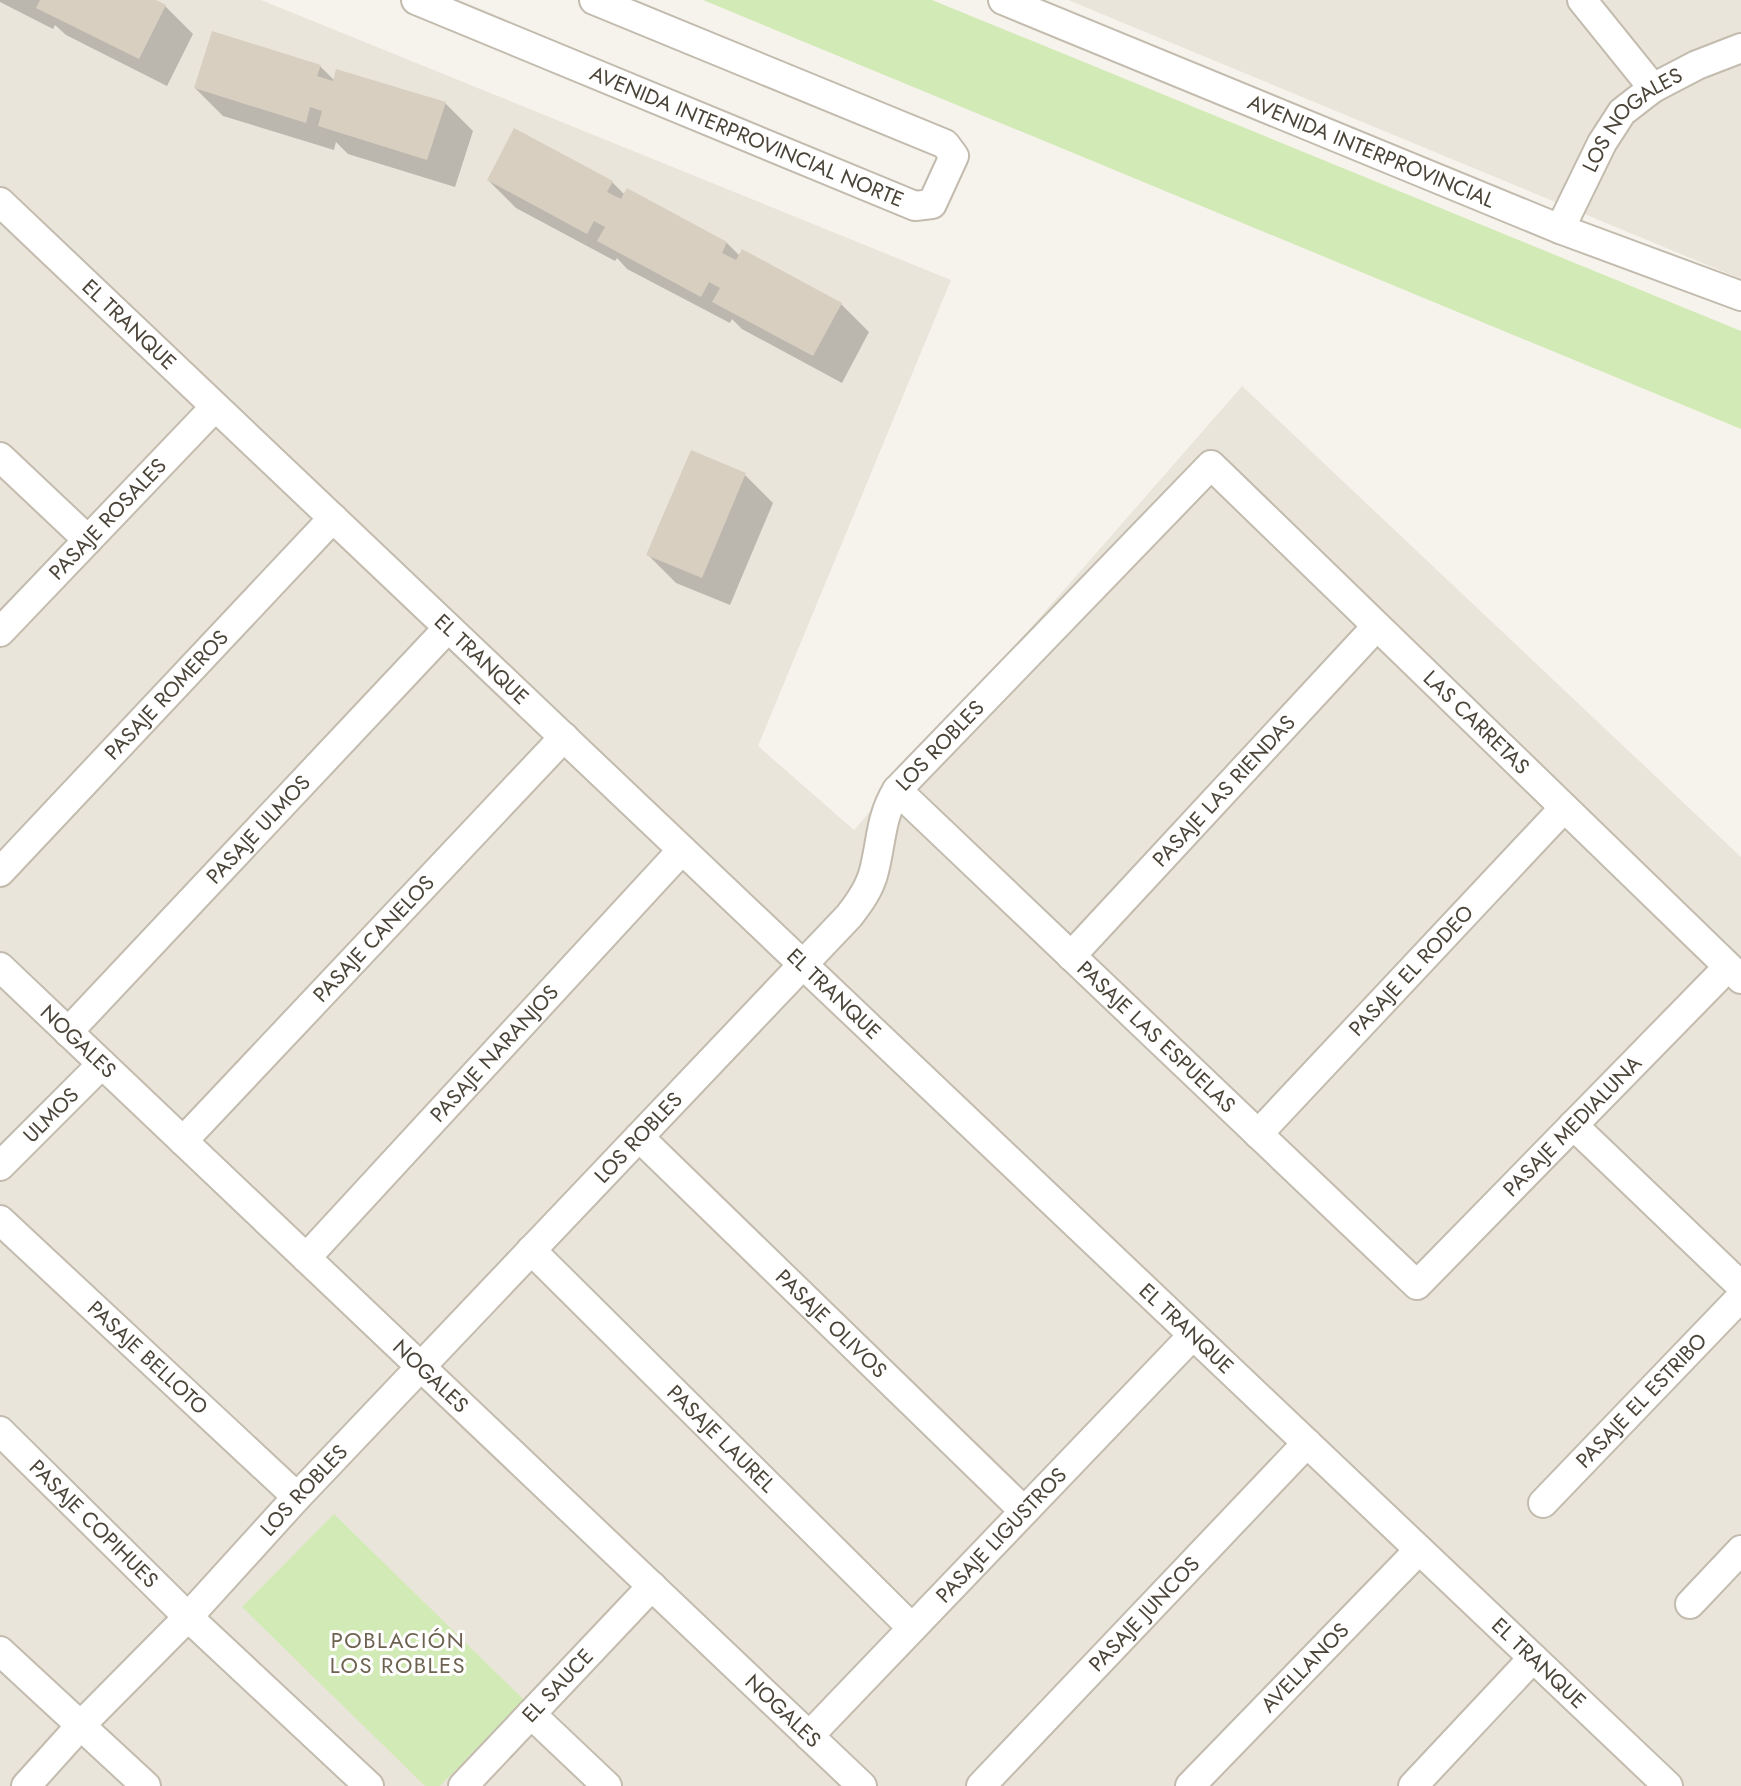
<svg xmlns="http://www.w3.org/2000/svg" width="1741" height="1786" font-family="Jost,sans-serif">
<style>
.residential{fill:#eae5da}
.green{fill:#d2eab5}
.shadow{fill:#0003}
.building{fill:#d8cfc1}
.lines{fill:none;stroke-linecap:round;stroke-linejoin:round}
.minor-casing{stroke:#c2bbae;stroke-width:32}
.minor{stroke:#fff;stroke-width:28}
.labels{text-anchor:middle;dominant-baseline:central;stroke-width:6;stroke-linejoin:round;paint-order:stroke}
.street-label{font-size:21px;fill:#4b4439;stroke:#fff}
.neighbourhood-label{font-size:22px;letter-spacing:1.5px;fill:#6e6250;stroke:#fff}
</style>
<rect width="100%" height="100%" fill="#f6f3ec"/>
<path class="residential" d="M0,0H261L951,280L758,746L854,830L1244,384L1242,386L1741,857V1786H0Z
M1068,0H1741V279Z"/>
<path class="green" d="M703,0H932L1741,331V429Z
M334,1514L524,1700L440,1786H425L242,1607Z"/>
<path class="shadow" d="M0,0H153L165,6L193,34L167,86L66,35L55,25L53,29L0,2Z
M320,66L334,80L445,103L473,131L455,187L348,154L336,142L334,150L223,116L195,88Z
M488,180L612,182L625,195L628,190L727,243L740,256L841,304L869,332L842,383L742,329L732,319L730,323L627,269L617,258L615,261L516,208Z
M692,452L745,475L773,503L730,605L676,583L648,555Z"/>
<path class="building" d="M40,0H156L166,5L139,59L36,8Z
M212,31L321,65L317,76L333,81L336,69L446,102L427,160L318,126L322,111L310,107L306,123L194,88Z
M514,128L613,181L607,192L621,199L627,188L727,242L722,253L736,260L742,249L842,303L813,356L712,302L720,288L709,282L701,297L597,241L605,227L594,221L587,234L487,180Z
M691,450L746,473L702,578L646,555Z"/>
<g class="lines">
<defs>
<g id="minor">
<path id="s1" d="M416,0L915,206L932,204L954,156L945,144L594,0"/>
<path id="s2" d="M1003,0L1560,229L1741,296"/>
<path d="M1582,0L1653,88"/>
<path id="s3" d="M0,202L1668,1786"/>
<path id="s4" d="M1560,229L1602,143L1622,112L1653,88L1697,65L1741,48"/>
<path d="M0,457L88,540"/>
<path id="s5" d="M0,632L215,407"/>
<path id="s6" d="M897,790L1417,1285L1728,967"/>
<path id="s7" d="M0,872L333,518"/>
<path id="s8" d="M1071,956L1376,627"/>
<path id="s9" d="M0,967L862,1786"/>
<path id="s10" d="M68,1032L448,628"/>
<path d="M1573,1125L1741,1286"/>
<path id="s11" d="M1258,1134L1564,808"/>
<path id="s12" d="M639,1137L1024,1511"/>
<path id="s13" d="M183,1141L564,737"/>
<path id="s14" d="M0,1166L102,1064"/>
<path id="s15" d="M0,1220L297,1497"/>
<path id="s16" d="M531,1250L912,1628"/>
<path id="s17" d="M306,1258L682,850"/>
<path id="s18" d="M0,1431L188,1617L369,1786"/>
<path id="s19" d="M1543,1503L1741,1297"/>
<path d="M1690,1604L1741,1550"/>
<path d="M0,1651L146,1786"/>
<path d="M531,1714L607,1786"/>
<path id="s20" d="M809,1736L1193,1335"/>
<path id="s21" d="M26,1786L81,1725L188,1617L297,1497L849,916C860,902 870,888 874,871C882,840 880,818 897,790L1211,465L1741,979"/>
<path id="s22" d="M463,1786L652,1586"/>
<path id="s23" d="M981,1786L1307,1443"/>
<path id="s24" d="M1190,1786L1419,1550"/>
<path d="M1413,1786L1533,1658"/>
</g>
</defs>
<use href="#minor" class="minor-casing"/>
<use href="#minor" class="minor"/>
</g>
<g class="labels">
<g class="street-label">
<text stroke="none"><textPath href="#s4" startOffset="134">LOS NOGALES</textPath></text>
<text stroke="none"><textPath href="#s1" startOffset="358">AVENIDA INTERPROVINCIAL NORTE</textPath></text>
<text stroke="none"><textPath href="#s2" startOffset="398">AVENIDA INTERPROVINCIAL</textPath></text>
<text stroke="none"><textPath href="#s3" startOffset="178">EL TRANQUE</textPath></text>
<text stroke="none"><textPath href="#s5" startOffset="156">PASAJE ROSALES</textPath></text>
<text stroke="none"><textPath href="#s3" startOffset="664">EL TRANQUE</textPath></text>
<text stroke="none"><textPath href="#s7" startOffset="243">PASAJE ROMEROS</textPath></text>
<text stroke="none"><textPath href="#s21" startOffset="2156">LAS CARRETAS</textPath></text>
<text stroke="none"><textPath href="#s21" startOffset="1396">LOS ROBLES</textPath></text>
<text stroke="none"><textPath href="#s8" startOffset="225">PASAJE LAS RIENDAS</textPath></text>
<text stroke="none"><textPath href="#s10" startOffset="278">PASAJE ULMOS</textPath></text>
<text stroke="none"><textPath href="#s13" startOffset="278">PASAJE CANELOS</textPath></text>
<text stroke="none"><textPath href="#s11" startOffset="224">PASAJE EL RODEO</textPath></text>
<text stroke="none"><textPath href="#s3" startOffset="1150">EL TRANQUE</textPath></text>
<text stroke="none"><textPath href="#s6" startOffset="358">PASAJE LAS ESPUELAS</textPath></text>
<text stroke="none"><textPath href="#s9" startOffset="108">NOGALES</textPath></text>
<text stroke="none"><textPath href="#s17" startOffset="278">PASAJE NARANJOS</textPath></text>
<text stroke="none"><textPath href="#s14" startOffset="72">ULMOS</textPath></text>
<text stroke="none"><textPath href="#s6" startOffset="940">PASAJE MEDIALUNA</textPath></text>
<text stroke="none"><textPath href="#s21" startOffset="892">LOS ROBLES</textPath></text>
<text stroke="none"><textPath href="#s12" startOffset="268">PASAJE OLIVOS</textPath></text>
<text stroke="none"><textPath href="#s3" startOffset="1636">EL TRANQUE</textPath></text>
<text stroke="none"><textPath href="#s15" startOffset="202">PASAJE BELLOTO</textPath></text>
<text stroke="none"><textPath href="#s9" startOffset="594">NOGALES</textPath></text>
<text stroke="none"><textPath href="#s19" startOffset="142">PASAJE EL ESTRIBO</textPath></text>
<text stroke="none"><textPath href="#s16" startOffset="268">PASAJE LAUREL</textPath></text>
<text stroke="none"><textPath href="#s21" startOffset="406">LOS ROBLES</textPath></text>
<text stroke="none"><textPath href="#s18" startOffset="132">PASAJE COPIHUES</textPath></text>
<text stroke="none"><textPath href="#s20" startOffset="278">PASAJE LIGUSTROS</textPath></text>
<text stroke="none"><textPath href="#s23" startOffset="237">PASAJE JUNCOS</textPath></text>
<text stroke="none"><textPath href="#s3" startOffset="2122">EL TRANQUE</textPath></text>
<text stroke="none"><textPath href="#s24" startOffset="165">AVELLANOS</textPath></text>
<text stroke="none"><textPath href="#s22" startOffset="138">EL SAUCE</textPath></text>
<text stroke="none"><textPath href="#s9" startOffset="1080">NOGALES</textPath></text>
</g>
<g class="neighbourhood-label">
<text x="398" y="1640">POBLACIÓN<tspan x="398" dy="25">LOS ROBLES</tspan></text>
</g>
</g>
</svg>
